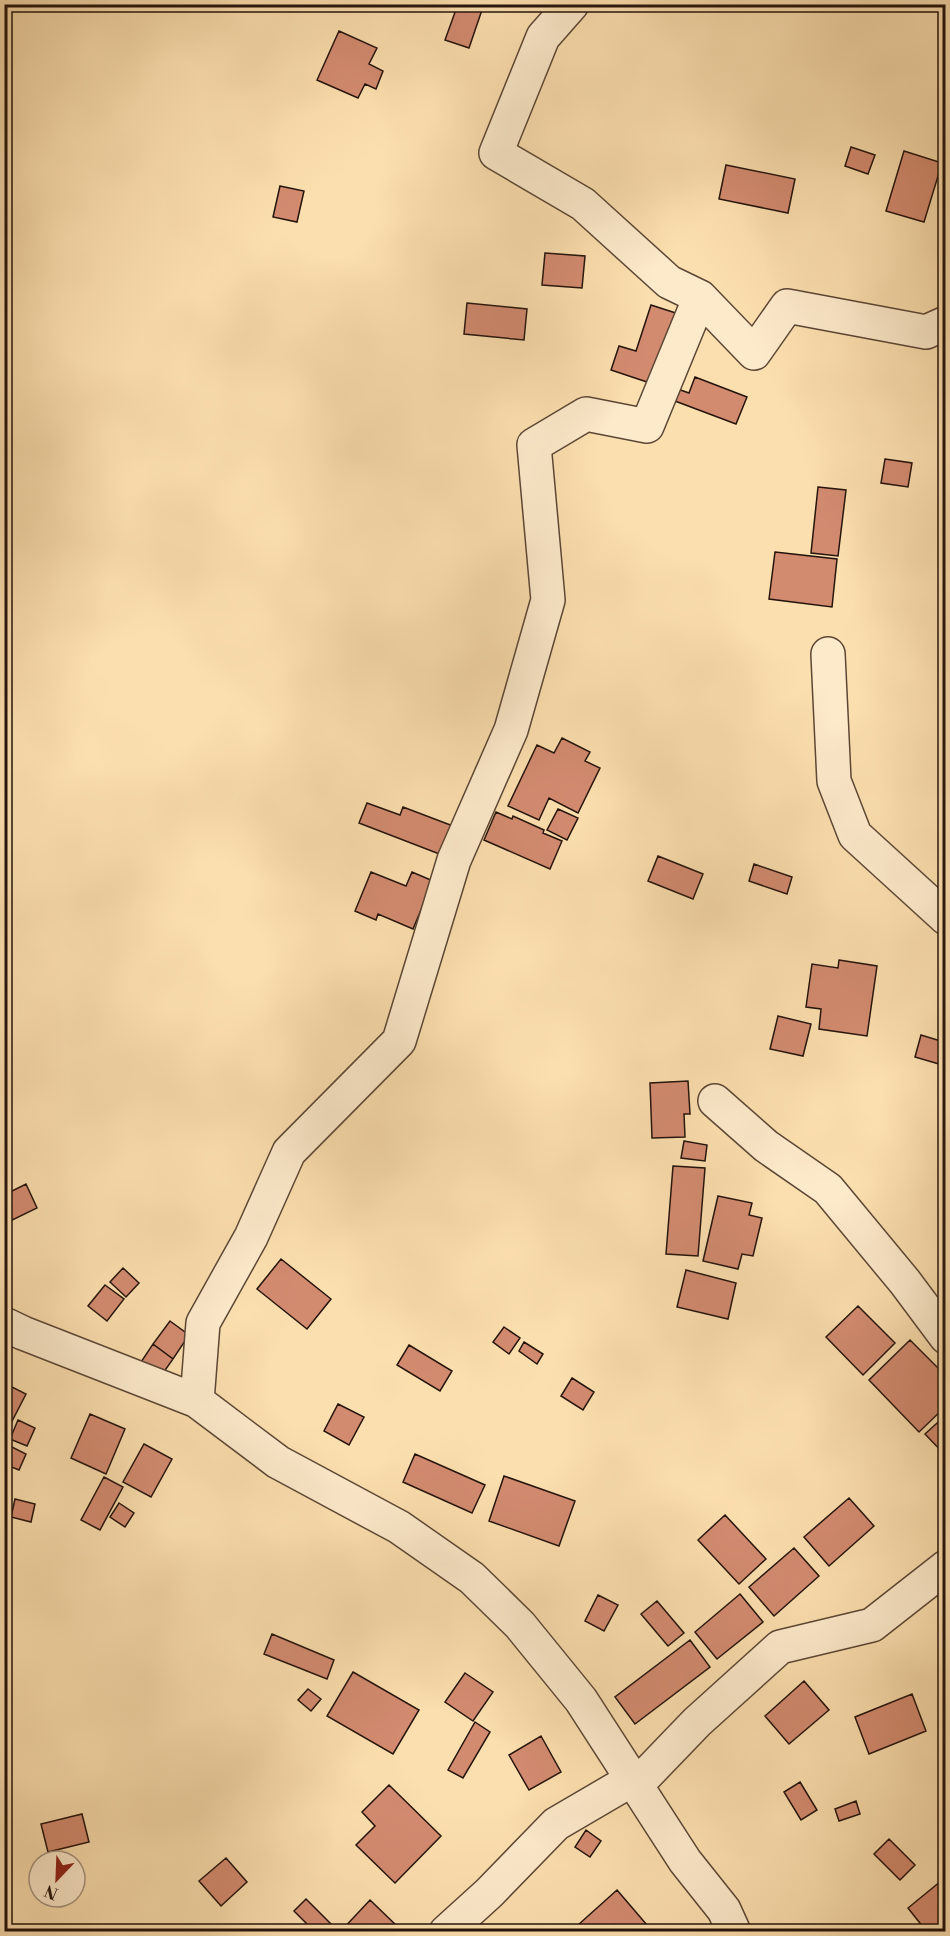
<svg xmlns="http://www.w3.org/2000/svg" width="950" height="1936" font-family="'Libre Bodoni',serif">
<style>
.building{fill:#d38b70;stroke:#25140c;stroke-width:1.5}
.lines{fill:none;stroke-linecap:round;stroke-linejoin:round}
.minor-casing{stroke:#5b4735;stroke-width:36}
.minor{stroke:#fdeacb;stroke-width:33}
</style>
<rect width="100%" height="100%" fill="#fcdfaf"/>
<filter id="stains"><feTurbulence type="fractalNoise" baseFrequency=".00333" numOctaves="4"/><feColorMatrix values="0 0 0 0 .2 0 0 0 0 .09 0 0 0 0 .02 0 0 0 .5 -.17"/></filter>
<radialGradient id="worn" r=".72"><stop offset=".6" stop-color="#630" stop-opacity="0"/><stop offset="1" stop-color="#630" stop-opacity=".3"/></radialGradient>
<path class="building" d="M458,4H484L469,48L445,40Z
M339,31L377,48L369,64L383,71L376,89L365,84L358,98L317,80Z
M851,147L875,155L868,174L845,166Z
M904,151L942,163L924,222L886,211Z
M726,165L795,179L788,213L719,199Z
M280,186L304,191L297,222L273,217Z
M545,253L585,256L582,288L542,285Z
M467,303L527,309L524,340L464,334Z
M651,305L682,315L659,386L611,370L619,346L636,351Z
M695,377L747,397L736,424L667,398L672,387L689,393Z
M885,459L912,463L908,487L881,483Z
M818,487L846,490L838,556L811,553Z
M775,552L837,559L832,607L769,599Z
M562,738L590,752L585,761L600,768L578,813L549,798L539,820L508,806L537,745L554,753Z
M367,803L400,815L403,807L453,826L442,855L359,823Z
M558,809L578,818L567,840L547,830Z
M496,812L512,819L513,816L544,830L543,833L562,841L550,869L484,840Z
M658,856L703,874L693,899L648,881Z
M754,864L792,877L787,894L749,881Z
M371,872L406,886L412,872L433,881L413,929L378,914L376,920L355,911Z
M839,960L877,966L867,1036L819,1029L821,1009L806,1007L812,964L838,968Z
M778,1016L811,1024L803,1056L770,1049Z
M921,1035L944,1042L939,1064L915,1057Z
M688,1081L690,1114H684L685,1137L652,1138L650,1083Z
M684,1141L707,1145L705,1161L681,1158Z
M673,1166L705,1168L698,1256L666,1254Z
M26,1184L37,1208L4,1224V1195Z
M718,1196L752,1203L749,1215L762,1218L753,1256L742,1254L738,1269L703,1261Z
M281,1259L331,1299L307,1329L257,1289Z
M123,1268L139,1283L126,1297L110,1282Z
M686,1270L736,1283L728,1319L677,1307Z
M105,1285L124,1299L107,1321L88,1306Z
M858,1306L895,1343L863,1375L826,1337Z
M170,1321L189,1335L173,1359L153,1344Z
M504,1327L520,1338L509,1354L493,1342Z
M910,1340L946,1376V1406L919,1432L869,1380Z
M524,1342L543,1354L537,1364L519,1351Z
M153,1344L173,1359L161,1376L141,1362Z
M409,1345L452,1371L440,1391L397,1365Z
M572,1378L594,1392L583,1410L561,1396Z
M4,1383L26,1394L8,1429L4,1427Z
M338,1404L364,1417L349,1445L324,1431Z
M90,1414L125,1429L106,1474L71,1458Z
M946,1415V1456L925,1434Z
M18,1420L35,1428L27,1446L10,1439Z
M4,1443L26,1454L19,1470L4,1464Z
M144,1444L172,1459L151,1497L123,1482Z
M415,1454L485,1485L472,1513L403,1482Z
M504,1476L575,1501L559,1546L489,1521Z
M104,1477L123,1487L100,1530L81,1520Z
M849,1498L874,1526L829,1566L804,1537Z
M15,1499L35,1504L31,1522L11,1517Z
M119,1503L134,1513L125,1527L110,1517Z
M725,1515L766,1559L739,1584L698,1540Z
M794,1548L819,1576L774,1616L749,1587Z
M740,1594L763,1622L717,1659L695,1632Z
M598,1595L618,1605L604,1631L585,1621Z
M657,1601L684,1633L668,1646L641,1614Z
M272,1634L334,1660L327,1679L264,1654Z
M690,1640L710,1667L635,1724L615,1697Z
M353,1672L419,1710L393,1754L327,1716Z
M465,1673L493,1692L473,1721L445,1702Z
M804,1681L829,1710L789,1744L765,1716Z
M308,1689L321,1699L311,1711L298,1700Z
M912,1694L926,1731L869,1754L855,1717Z
M475,1722L490,1732L463,1778L448,1770Z
M541,1736L561,1772L529,1790L509,1755Z
M800,1782L817,1810L801,1820L784,1792Z
M389,1785L441,1836L395,1883L356,1845L375,1826L362,1812Z
M856,1801L860,1814L839,1821L835,1809Z
M82,1814L89,1842L48,1852L41,1824Z
M586,1830L601,1841L590,1857L575,1847Z
M889,1839L915,1865L900,1880L874,1854Z
M226,1858L247,1882L221,1906L199,1881Z
M941,1881L946,1887V1932H927L908,1908Z
M617,1890L653,1932H584L578,1925Z
M306,1899L339,1932H315L294,1911Z
M370,1900L398,1927L393,1932H340Z"/>
<g class="lines">
<defs>
<path id="minor" d="M572,4L543,37L496,153L583,204L669,282L700,297L754,353L787,306L926,332L946,323
M828,654L834,781L855,835L946,918
M715,1101L766,1146L828,1189L905,1282L946,1337
M4,1324L23,1333L197,1401L278,1462L399,1527L472,1578L520,1625L581,1700L685,1861L724,1910L734,1932
M197,1401L203,1323L251,1237L289,1152L399,1041L454,860L511,730L548,600L534,445L586,414L647,426L700,297
M446,1932L489,1893L556,1824L633,1779L646,1775L697,1722L780,1647L872,1625L946,1567"/>
</defs>
<use href="#minor" class="minor-casing"/>
<use href="#minor" class="minor"/>
</g>
<rect width="950" height="1936" fill="none" stroke="#fcdfaf" stroke-width="24"/>
<rect x="6" y="6" width="938" height="1924" fill="none" stroke="#25140c" stroke-width="3"/>
<rect x="12" y="12" width="926" height="1912" fill="none" stroke="#25140c" stroke-width="1.5"/>
<g transform="translate(57 1879) rotate(203)"><circle r="28" fill="#fdeacb" stroke="#a7947f" stroke-width="1.5"/>
<path d="M0-4.5L10 22L0 15L-10 22Z" fill="#8f2418"/>
<text y="-9" font-size="16" font-weight="bold" text-anchor="middle" fill="#25140c">N</text>
</g>
<rect width="100%" height="100%" filter="url(#stains)"/>
<rect width="100%" height="100%" fill="url(#worn)"/>
</svg>
